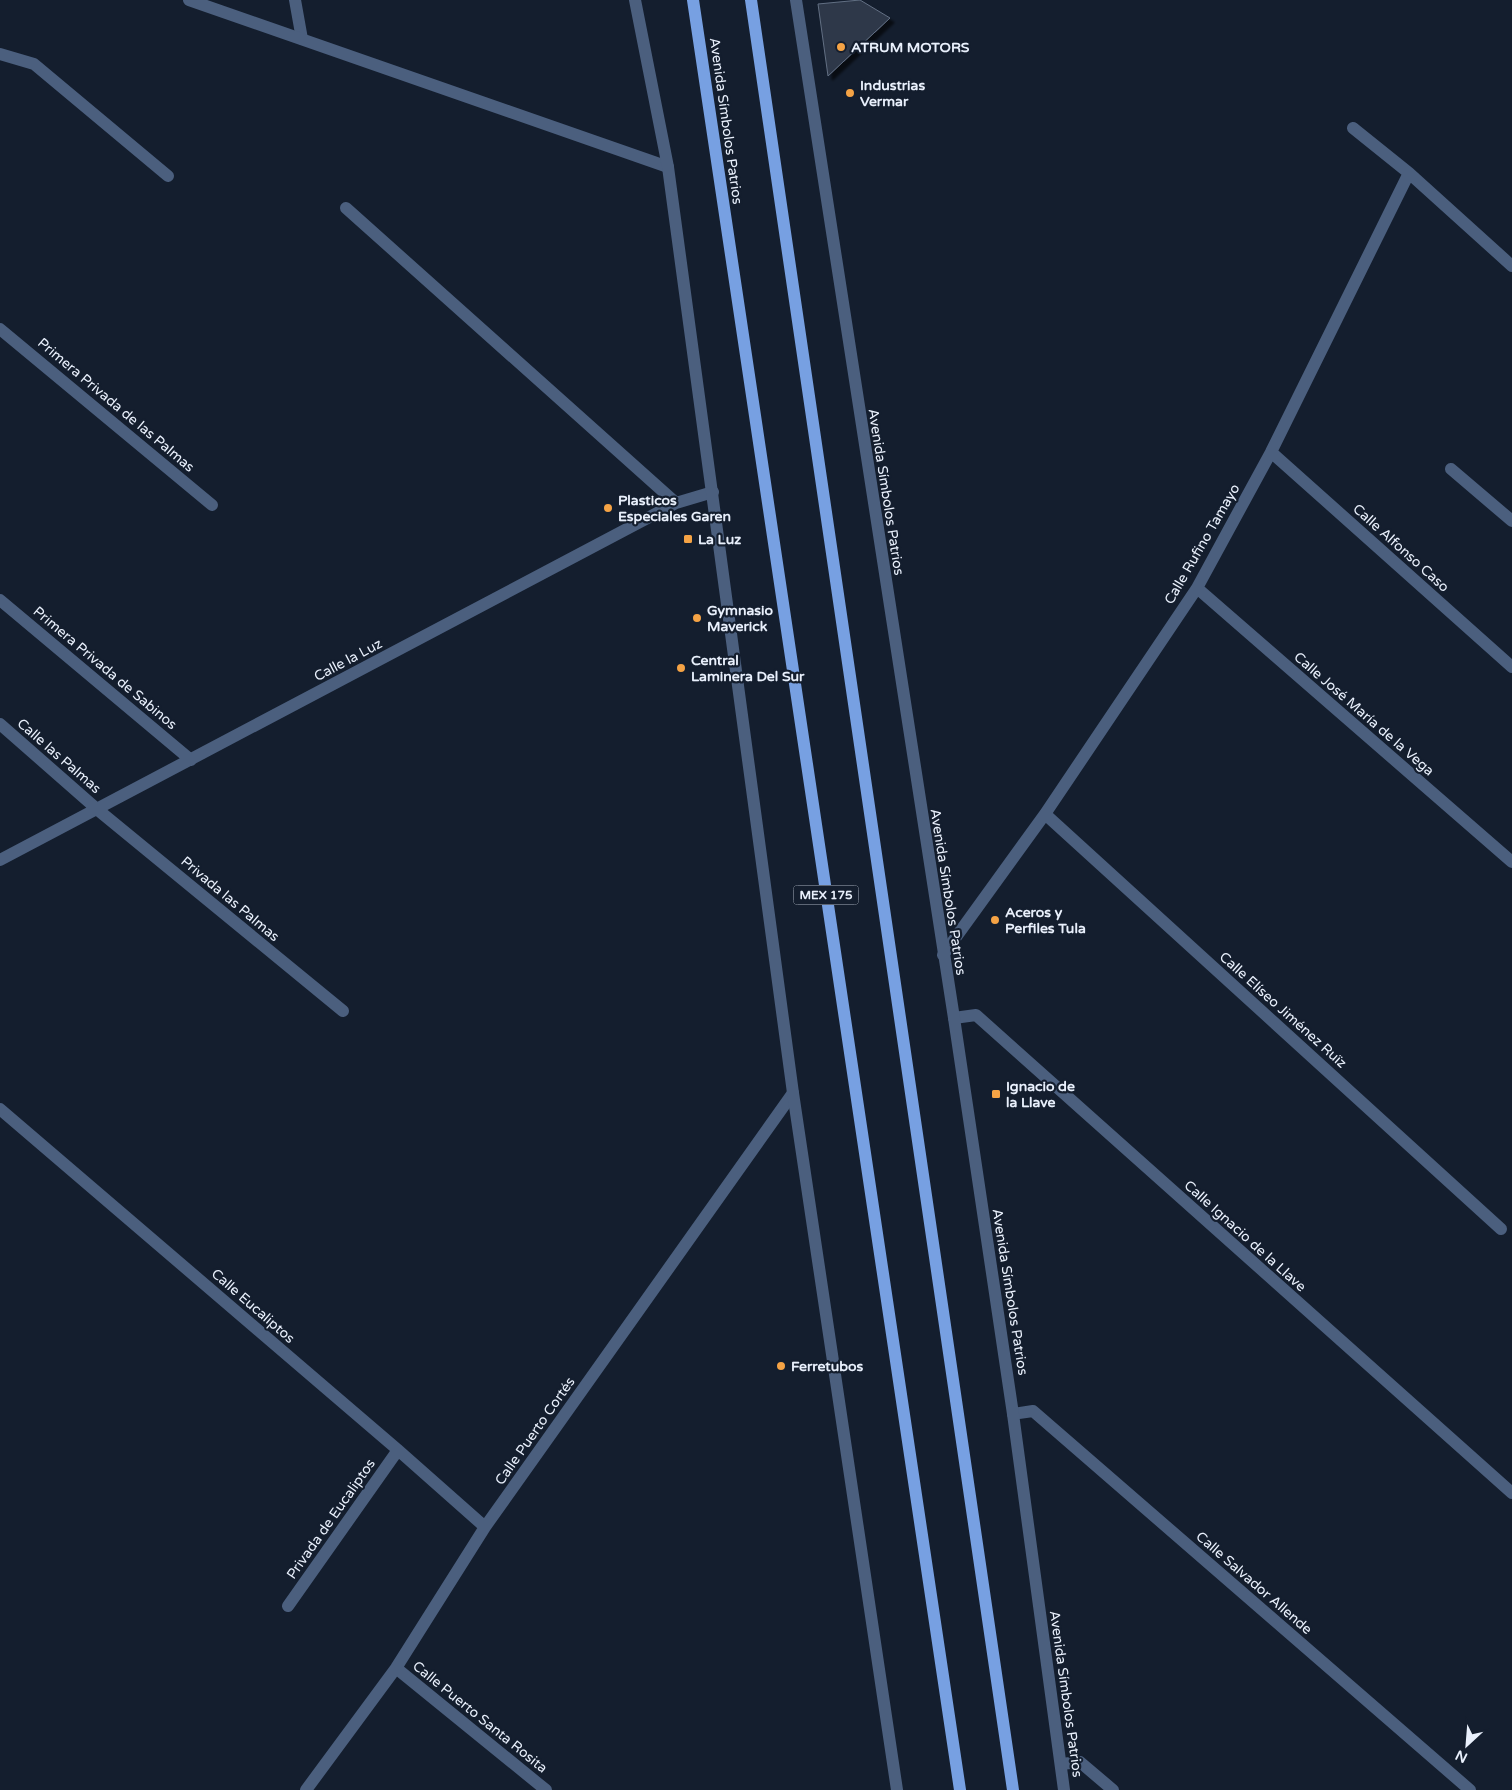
<svg xmlns="http://www.w3.org/2000/svg" width="1512" height="1790" font-family="'Varela Round',sans-serif">
<style>
.building{fill:#2e394a;stroke:#626f83;filter:url(#shadow)}
.lines{fill:none;stroke-linecap:round;stroke-linejoin:round}
.service{stroke:#4b5f7e;stroke-width:12}
.minor{stroke:#4b5f7e;stroke-width:12}
.tertiary{stroke:#4b5f7e;stroke-width:12}
.primary{stroke:#77a0e2;stroke-width:12}
.poi-dot{fill:#f5a345;stroke:#141e2e;stroke-width:2}
.labels{text-anchor:middle;dominant-baseline:central;stroke-width:4.5;stroke-linejoin:round;paint-order:stroke}
.shield{fill:#141e2e;stroke:#a9b1be;stroke-width:1}
.shield-label{font-size:12px;font-weight:bold;fill:#e9f0fc}
.poi-label{font-size:14px;font-weight:bold;fill:#e9f0fc;stroke:#141e2e;text-anchor:start}
.street-label{font-size:14px;fill:#e9f0fc;stroke:#141e2e}
</style>
<defs>
<filter id="shadow"><feDropShadow dx="4.5" dy="4.5" stdDeviation="1" flood-color="#0009"/></filter>
</defs>
<rect width="100%" height="100%" fill="#141e2e"/>
<path class="building" d="M860,0L890,18L828,76L818,4Z"/>
<g class="lines">
<path class="service" d="M295,0L302,39"/>
<path class="minor" d="M189,0L668,167
M0,54L34,64L168,176
M1353,128L1409,173L1512,266
M346,208L676,503
M0,329L212,505
M1271,452L1512,667
M1451,469L1512,521
M1197,588L1512,862
M0,600L191,760
M0,724L98,810L343,1011
M1045,814L1501,1229
M0,860L676,503L713,492
M943,955L1045,814L1197,588L1271,452L1409,173
M954,1018L976,1015L1512,1493
M0,1109L398,1450L485,1527
M1013,1414L1033,1411L1470,1790
M288,1606L398,1450
M396,1668L546,1790
M1061,1764L1080,1762L1113,1790
M306,1790L396,1668L485,1527L793,1093"/>
<path class="tertiary" d="M635,0L668,167L793,1093L897,1790
M796,0L954,1018L1013,1414L1064,1790"/>
<path class="primary" d="M693,0L960,1790
M751,0L1013,1790"/>
</g>
<g class="poi-dot">
<circle cx="841" cy="47" r="5"/>
<circle cx="850" cy="93" r="5"/>
<circle cx="608" cy="508" r="5"/>
<rect x="683" y="534" width="10" height="10" rx="2.5"/>
<circle cx="697" cy="618" r="5"/>
<circle cx="681" cy="668" r="5"/>
<circle cx="995" cy="920" r="5"/>
<rect x="991" y="1089" width="10" height="10" rx="2.5"/>
<circle cx="781" cy="1366" r="5"/>
</g>
<g class="labels">
<rect class="shield" x="793.5" y="885.5" width="65" height="19" rx="4"/>
<g class="shield-label">
<text x="826" y="895">MEX 175</text>
</g>
<g class="poi-label">
<text x="851" y="47">ATRUM MOTORS</text>
<text x="860" y="85">Industrias<tspan x="860" dy="16">Vermar</tspan></text>
<text x="618" y="500">Plasticos<tspan x="618" dy="16">Especiales Garen</tspan></text>
<text x="698" y="539">La Luz</text>
<text x="707" y="610">Gymnasio<tspan x="707" dy="16">Maverick</tspan></text>
<text x="691" y="660">Central<tspan x="691" dy="16">Laminera Del Sur</tspan></text>
<text x="1005" y="912">Aceros y<tspan x="1005" dy="16">Perfiles Tula</tspan></text>
<text x="1006" y="1086">Ignacio de<tspan x="1006" dy="16">la Llave</tspan></text>
<text x="791" y="1366">Ferretubos</text>
</g>
<g class="street-label">
<text transform="translate(726 121) rotate(82)">Avenida Símbolos Patrios</text>
<text transform="translate(116 405) rotate(40)">Primera Privada de las Palmas</text>
<text transform="translate(886 492) rotate(81)">Avenida Símbolos Patrios</text>
<text transform="translate(1202 544) rotate(-60)">Calle Rufino Tamayo</text>
<text transform="translate(1401 548) rotate(42)">Calle Alfonso Caso</text>
<text transform="translate(348 660) rotate(-28)">Calle la Luz</text>
<text transform="translate(105 668) rotate(40)">Primera Privada de Sabinos</text>
<text transform="translate(1364 714) rotate(41)">Calle José María de la Vega</text>
<text transform="translate(59 756) rotate(41)">Calle las Palmas</text>
<text transform="translate(948 892) rotate(81)">Avenida Símbolos Patrios</text>
<text transform="translate(230 899) rotate(40)">Privada las Palmas</text>
<text transform="translate(1283 1010) rotate(42)">Calle Elíseo Jiménez Ruïz</text>
<text transform="translate(1245 1236) rotate(42)">Calle Ignacio de la Llave</text>
<text transform="translate(1010 1292) rotate(81)">Avenida Símbolos Patrios</text>
<text transform="translate(253 1306) rotate(41)">Calle Eucaliptos</text>
<text transform="translate(535 1431) rotate(-55)">Calle Puerto Cortés</text>
<text transform="translate(331 1519) rotate(-55)">Privada de Eucaliptos</text>
<text transform="translate(1254 1583) rotate(41)">Calle Salvador Allende</text>
<text transform="translate(1066 1694) rotate(82)">Avenida Símbolos Patrios</text>
<text transform="translate(480 1717) rotate(39)">Calle Puerto Santa Rosita</text>
</g>
</g>
<g transform="translate(1467 1745) rotate(206)" stroke="#141e2e" stroke-width="4" paint-order="stroke">
<path d="M0-4L9 19L0 12L-9 19Z" fill="#e9f0fc"/>
<text y="-8" font-size="14" font-weight="bold" text-anchor="middle" fill="#e9f0fc">N</text>
</g>
</svg>
